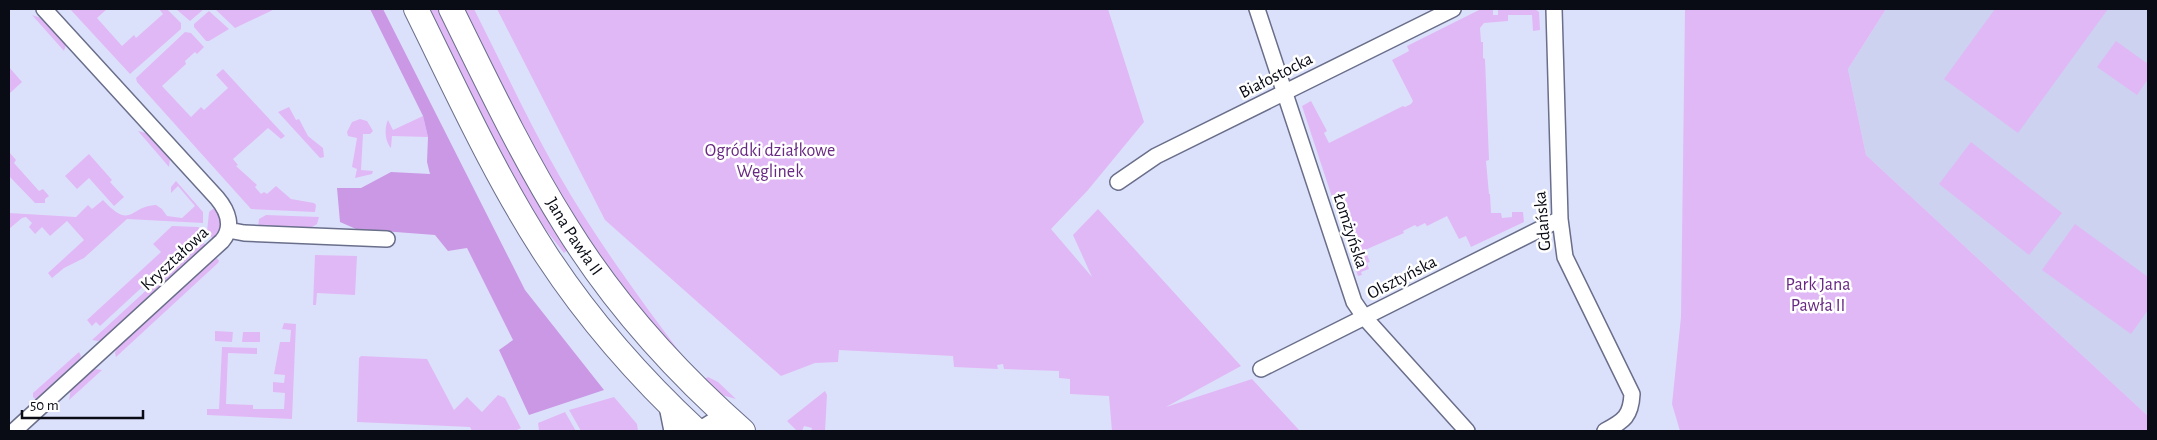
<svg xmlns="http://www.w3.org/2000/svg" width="2157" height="440" font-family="'Alegreya Sans',sans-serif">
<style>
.built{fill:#ccd2f0}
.green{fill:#e1b8f6}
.forest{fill:#cb98e5}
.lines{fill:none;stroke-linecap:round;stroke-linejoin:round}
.street-casing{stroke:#696e8a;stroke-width:18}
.secondary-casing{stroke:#696e8a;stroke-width:24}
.primary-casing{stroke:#696e8a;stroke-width:26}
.street{stroke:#fff;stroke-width:15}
.secondary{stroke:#fff;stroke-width:21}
.primary{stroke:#fff;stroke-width:24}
.labels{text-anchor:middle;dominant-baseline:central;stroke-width:5;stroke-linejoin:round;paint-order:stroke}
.street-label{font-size:18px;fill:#090b15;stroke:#fff}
.park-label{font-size:18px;fill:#682983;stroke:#fff}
</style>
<rect width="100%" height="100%" fill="#dce1fb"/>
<path class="built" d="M1886,9H2148V416L1866,155L1848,69Z"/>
<path class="green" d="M70,9H107L97,18L122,46L134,35L136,38L163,14L159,9H167L181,23V29L130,74Z
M176,9H204L190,21Z
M215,9H275L235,28Z
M427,9H441L570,248L564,253L535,216L510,174Z
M461,9H474C502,64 528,121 559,175C597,241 642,302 688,363L657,331L609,270L546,173Z
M497,9H1108L1144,122L1088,190L1051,229L1092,277L1073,235L1098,209L1241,366L1166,407L1252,379L1300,431H1112L1109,396L1070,394V379L1059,378V371L1004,369L1003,364L997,365L998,369L954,367L953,356L839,350L838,362L815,363L781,376L605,220Z
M1535,9L1539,12L1540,30L1533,31L1532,15H1508V21L1484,23L1480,28L1481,42H1483V58L1485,59L1489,160L1486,161L1489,194H1490L1491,213H1501L1502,218L1512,217V212H1523L1524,222L1471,247L1466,236L1459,239L1447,216L1427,226L1425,223L1417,227L1415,225L1403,231L1404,233L1365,250L1370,262L1367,263L1369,269L1361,272L1362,275L1358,276L1302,106L1311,101L1327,131L1324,133L1329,143L1403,106L1405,107L1411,104L1413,101L1392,60L1409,51L1407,46L1479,10H1493V15H1498V10Z
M1685,9H1886L1848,69L1866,155L2148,416V431H1680L1672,404L1681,317Z
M1995,9H2108L2018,133L1944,79Z
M209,11L229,29L209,41H206L194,27V24Z
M32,15L44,19L64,42L66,45L64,51Z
M185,32L191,33L204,47L197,54L195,52L185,61L186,64L162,86L191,117L201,107L204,110L228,88L216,75L223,69L285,136L281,139L268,128L233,159L238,165L236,166L257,185L255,187L261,194L264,192L267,194L276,186L291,199L314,203L316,205L315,212L251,209L137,82L136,78Z
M2116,41L2148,64V79L2137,95L2097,67Z
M9,67L22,82L10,93L9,92Z
M289,107L296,120L299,119L308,136L323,148L324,157L320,158L278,112Z
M423,116L428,137L392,136L391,148C385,142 384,128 388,120L393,130Z
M360,119L367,121L373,131L370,134H363L361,170L373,171L372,174L355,178L357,169L352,167L357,138L348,136L347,132L352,122Z
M138,131L149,134L170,159L169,167Z
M1971,142L2062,213L2029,255L1939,184Z
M10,153L16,160L14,163L39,191L43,189L49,196L45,199V203H35L9,176Z
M89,154L112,180L110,182L124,197L114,206L89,178L77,189L65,176Z
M176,181L203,212V223L127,219L84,258L64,268L52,278L48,273L84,240L67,221L50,236L42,227L35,234L29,227L32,223L26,217L22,218L9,229V213L76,217L88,205L92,209L103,200C132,231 129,206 156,205L162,209L167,216L182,218L195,206L178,186L171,193V187Z
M214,208C223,217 222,230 213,239L207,232L209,212Z
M266,215L319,217L317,224L309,229L258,227L259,219Z
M2075,224L2148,277V310L2131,334L2042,270Z
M172,226L198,227L203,231L100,326L96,322L92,326L87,320L161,252L153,244Z
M199,242H202L206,245L104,339L98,341L92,340Z
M315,255L357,256L355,295L317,293L316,305H313Z
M216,257L219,261L218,263L116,357L115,353L118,346Z
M284,323L296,324L292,419L207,415V409H219L222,347L257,348V354L228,353L226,404L253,405V409H284L285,393L273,392V382L284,383L285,375L274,374L280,342H290L291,330L282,329Z
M215,331L233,332L232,342L215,341Z
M243,332H260V342H242Z
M79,352L81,356L78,362L36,400L33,397V393Z
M361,356L427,359L454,410L467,397L482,412L498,395L505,398L521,428L515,431H472L470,427L357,422L359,358Z
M95,369L102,370L69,400L71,389Z
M708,377L718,382L736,399L718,394L703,380Z
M825,391L827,395L825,431H811L812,428L804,426L802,431H797L787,421Z
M614,397L637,424L638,431H581L569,410Z
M565,412L576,431H539L538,423Z"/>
<path class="forest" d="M370,9H383L525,290L604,390L529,415L499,350L513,340L467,248L448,251L435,235L356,229L340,222L337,188H361L391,172L430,174L427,162L428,137L423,116Z"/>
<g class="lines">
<defs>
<path id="street" d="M1257,9L1354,302L1365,318L1467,431
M1554,9L1560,219L1565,257L1632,394C1631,416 1624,421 1605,431
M1118,182L1156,156L1453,9
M228,230L244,233L387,239
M1261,369L1560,219
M14,431L222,241C234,227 228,211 217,198L44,9"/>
<path id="secondary" d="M670,406L675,431
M703,431L727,416"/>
<g id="primary">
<path d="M416,9C457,92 496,178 547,256C589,320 641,379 697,431"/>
<path id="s1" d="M451,9C487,82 522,156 566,226C613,302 676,372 743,431"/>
</g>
</defs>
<use href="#street" class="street-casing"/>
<use href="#secondary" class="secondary-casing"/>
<use href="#primary" class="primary-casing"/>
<use href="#street" class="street"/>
<use href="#secondary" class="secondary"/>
<use href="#primary" class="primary"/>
</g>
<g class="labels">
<g class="street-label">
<text transform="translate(1276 76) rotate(-27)">Białostocka</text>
<text transform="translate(1543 221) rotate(-95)">Gdańska</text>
<text transform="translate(1350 231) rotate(72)">Łomżyńska</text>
<text stroke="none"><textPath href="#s1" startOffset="259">Jana Pawła II</textPath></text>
<text transform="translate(175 259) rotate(-43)">Kryształowa</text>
<text transform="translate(1402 278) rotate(-27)">Olsztyńska</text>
</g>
<g class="park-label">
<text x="770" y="151">Ogródki działkowe<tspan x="770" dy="21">Węglinek</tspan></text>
<text x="1818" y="285">Park Jana<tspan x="1818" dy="21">Pawła II</tspan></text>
</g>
</g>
<rect width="2157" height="440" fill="none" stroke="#090b15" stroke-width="20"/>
<path d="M22 410v8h121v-8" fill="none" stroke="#090b15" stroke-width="2.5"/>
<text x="30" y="410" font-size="15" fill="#090b15" stroke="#ffffff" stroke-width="4" paint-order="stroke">50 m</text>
</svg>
